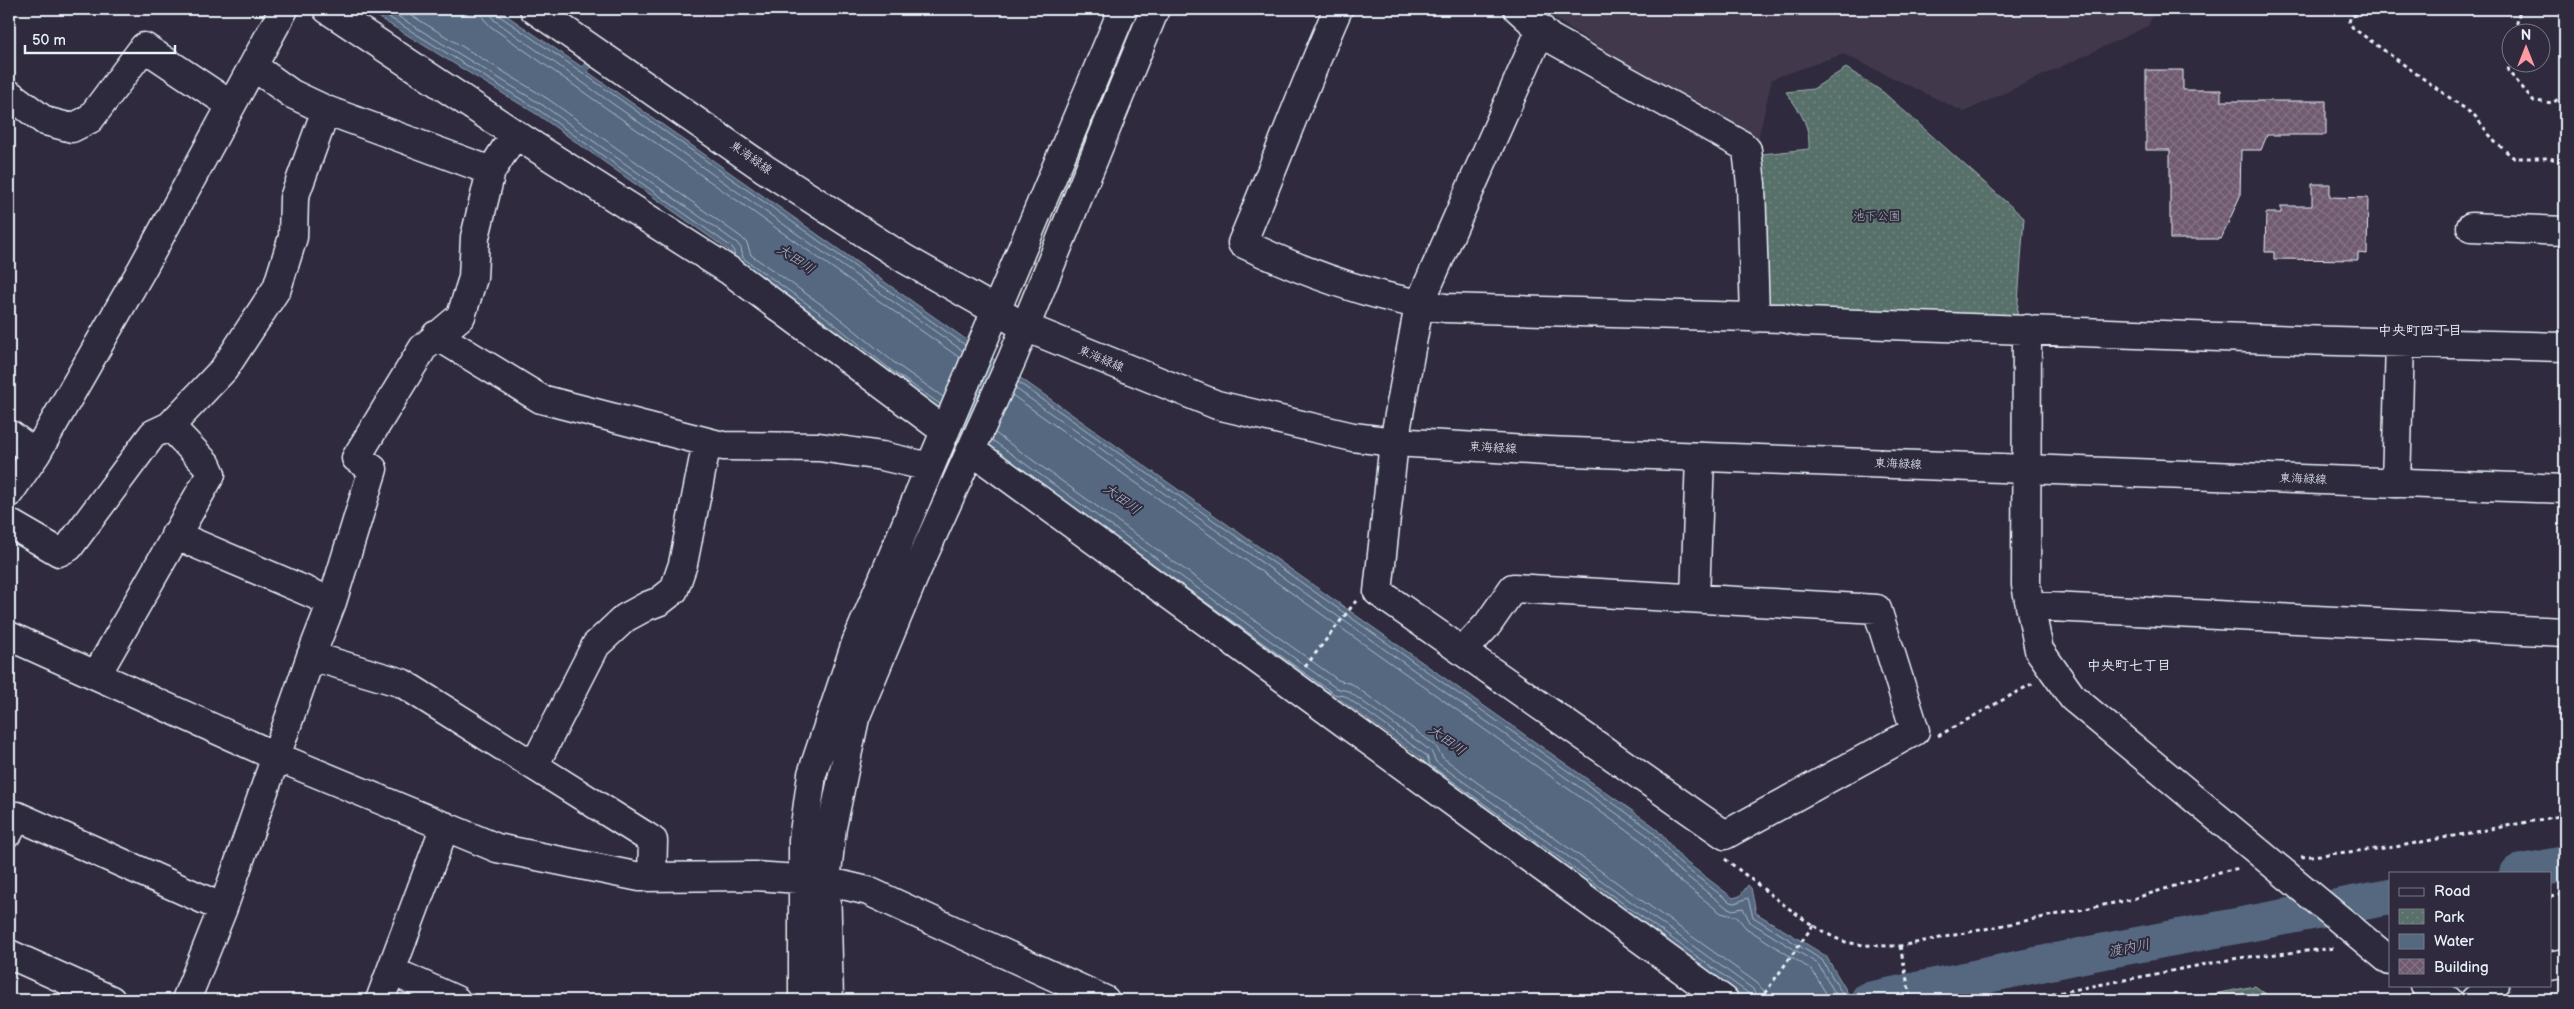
<svg xmlns="http://www.w3.org/2000/svg" width="2574" height="1009" font-family="'Balsamiq Sans','Klee One',sans-serif">
<style>
.built{fill:#42384c}
.park{fill:url(#park-dots);stroke:#a0b0b2}
.water{fill:#546880;stroke:#8f9fb0}
.lines{fill:none;stroke-linecap:round;stroke-linejoin:round}
.shore{stroke:#adbac8;stroke-width:1}
.river{stroke:#546880;stroke-width:36}
.building{fill:url(#building-cross-hatch);stroke:#e8f1f8}
.minor-casing{stroke:#e8f1f8;stroke-width:31}
.major-casing{stroke:#e8f1f8;stroke-width:31}
.path{stroke:#e8f1f8;stroke-width:3;stroke-dasharray:4 4;stroke-linecap:butt}
.minor{stroke:#2f2a3d;stroke-width:28}
.major{stroke:#2f2a3d;stroke-width:28}
.labels{text-anchor:middle;dominant-baseline:central;stroke-width:4;stroke-linejoin:round;paint-order:stroke}
.street-label{font-size:12px;fill:#e8f1f8;stroke:#2f2a3d}
.park-label{font-size:12px;fill:#a8b7b9;stroke:#2f2a3d}
.water-label{font-size:14px;font-style:italic;fill:#adbac8;stroke:#2f2a3d}
.neighbourhood-label{font-size:14px;font-weight:bold;fill:#e8f1f8;stroke:#2f2a3d}
</style>
<defs>
<pattern id="park-dots" width="8" height="8" patternUnits="userSpaceOnUse" patternTransform="scale(1.25)"><rect width="8" height="8" fill="#59706b"/><path d="M2 2h.1M6 6h.1" fill="none" stroke="#718581" stroke-width="1.8" stroke-linecap="round"/></pattern>
<pattern id="building-cross-hatch" width="8" height="8" patternUnits="userSpaceOnUse" patternTransform="scale(1.25)"><rect width="8" height="8" fill="#6f5a70"/><path d="M0 0l8 8M0 8l8-8" fill="none" stroke="#847285"/></pattern>
</defs>
<rect width="100%" height="100%" fill="#2f2a3d"/>
<filter id="ink" filterUnits="userSpaceOnUse"><feTurbulence type="fractalNoise" baseFrequency=".02" numOctaves="2"/><feDisplacementMap in="SourceGraphic" scale="10" xChannelSelector="R" yChannelSelector="G"/><feConvolveMatrix kernelMatrix="1 2 1 2 8 2 1 2 1" color-interpolation-filters="sRGB"/></filter>
<g filter="url(#ink)">
<path class="built" d="M1540,9H2155L2148,26L1964,112L1843,54L1772,79L1757,144L1605,51Z"/>
<path class="park" d="M1846,68L1883,92L2024,218L2017,316L1767,309L1762,154L1809,149C1810,124 1800,112 1786,92L1813,89Z
M2255,986L2274,1000H2183Z"/>
<path class="water" d="M342,9H497L582,67L586,61L592,65L588,72L1655,827L1682,859L1733,898L1740,896L1748,885L1751,888L1756,913L1826,956L1852,1000H1749L1423,766L1424,760L1341,700L1333,699L884,379L729,263L731,252L538,115L376,16L358,18Z"/>
<g class="lines">
<path class="shore" d="M386,9L544,106L737,243L741,248L743,258L827,318L891,370L940,404
M401,9L548,99L741,237L747,243L751,255L832,312L896,364L943,397
M481,9L483,18L490,26L960,358
M489,9L494,20L963,351
M495,9L498,15L583,73L965,345
M360,13L379,11L540,111L733,248L735,257
M1018,382L1651,830L1679,863L1730,902L1735,903L1748,898L1753,917L1822,960L1846,1000
M1015,388L1647,835L1675,867L1726,907L1733,910L1743,908L1750,922L1818,964L1839,1000
M1012,395L1642,841L1670,873L1721,913L1737,917L1746,928L1812,970L1830,1000
M995,433L1338,680L1352,684L1435,745L1443,758L1757,983L1764,991L1766,1000
M992,440L1336,688L1348,691L1431,751L1436,762L1753,989L1758,1000
M1132,549L1334,694L1345,696L1427,756L1430,765L1748,993L1752,1000"/>
<path class="river" d="M2518,873L2565,864
M1868,1000L2089,954L2390,897"/>
</g>
<path class="building" d="M2146,70H2183V90H2221V101H2326V135H2267L2261,150H2241L2240,196L2221,239H2170V150H2146Z
M2312,184H2330V197L2368,198L2367,254L2358,253V260L2274,259V252H2265L2266,213H2281V206H2312Z"/>
<g class="lines">
<defs>
<path id="minor" d="M327,9L515,134L730,271L945,431
M1338,9C1304,86 1275,165 1242,243C1305,273 1376,299 1445,308L1783,318L1804,322L2298,340L2565,347
M1518,9L1550,38L1742,145L1747,150L1751,184L1755,318
M253,66L292,94L326,110L491,171
M9,94L45,121L72,128L90,119L144,47L231,105
M2471,227L2565,231
M2027,329L2026,585L2039,650L2073,698L2390,961
M436,335L541,399L723,446L819,447L882,456L930,467
M9,434L36,454
M971,450L1724,1000
M2396,483L2400,343
M9,493L36,454L142,269L284,9
M9,523L59,552L69,547L153,434L170,426L224,369L277,288L293,237L294,198L326,110
M175,535L332,602
M1695,598L1700,457
M2030,606L2565,632
M9,636L275,756L497,848L640,877L755,876L826,881L868,891L1105,1000
M1464,650L1488,624L1513,588L1877,609L1915,731L1725,835L1378,592L1394,442L1419,305L1541,29
M311,656L402,683L644,835L653,841L652,877
M97,674L211,474L207,465L170,426
M534,766L596,645L625,618L647,606L660,601L674,590L683,564L707,442
M9,832L17,816L223,908
M9,954L111,1000
M2550,966L2565,963
M392,971L456,1000
M2425,985L2448,1000
M186,1000L223,908L311,656L332,602L373,469L356,458L423,348L461,316L473,278L475,237L491,171L515,134
M380,1000L445,826
M803,1000V840L812,774L856,643L1123,9
M829,1000L826,881L832,827L855,718L915,574L1012,359L1155,9
M2475,1000L2495,985"/>
<path id="major" d="M534,9L765,169L905,259L1025,327L1217,405L1353,437L1394,442L1546,451L2565,489"/>
</defs>
<use href="#minor" class="minor-casing"/>
<use href="#major" class="major-casing"/>
<path class="path" d="M2371,9L2360,15L2351,16L2349,22L2353,28L2475,116L2495,142L2514,158H2549L2565,162
M2515,32L2520,9
M2512,52L2508,71L2534,101L2553,103L2565,93
M1305,667L1356,601
M1938,736L2035,682
M2301,857L2395,847L2565,815
M1725,859C1753,880 1816,934 1846,942C1863,946 1882,946 1900,946L2129,900L2223,871L2241,868
M2550,897L2565,894
M1900,946L1911,1000
M1760,1000L1814,924
M2021,1000L2238,958L2336,948"/>
<use href="#minor" class="minor"/>
<use href="#major" class="major"/>
</g>
</g>
<g class="labels">
<g class="street-label">
<text transform="translate(751 158) rotate(35)">東海緑線</text>
<text transform="translate(1101 359) rotate(23)">東海緑線</text>
<text transform="translate(1493 448) rotate(3)">東海緑線</text>
<text transform="translate(1898 464) rotate(2)">東海緑線</text>
<text transform="translate(2303 479) rotate(2)">東海緑線</text>
</g>
<g class="park-label">
<text x="1877" y="216">池下公園</text>
</g>
<g class="water-label">
<text transform="translate(796 259) rotate(34)">大田川</text>
<text transform="translate(1122 499) rotate(37)">大田川</text>
<text transform="translate(1447 740) rotate(36)">大田川</text>
<text transform="translate(2129 948) rotate(-11)">渡内川</text>
</g>
<g class="neighbourhood-label">
<text x="2420" y="330">中央町四丁目</text>
<text x="2129" y="665">中央町七丁目</text>
</g>
</g>
<rect width="2574" height="1009" fill="none" stroke="#2f2a3d" stroke-width="30"/>
<rect x="15" y="15" width="2544" height="979" fill="none" stroke="#e8f1f8" stroke-width="2" filter="url(#ink)"/>
<rect x="2389" y="872" width="162" height="115" fill="#2f2a3d" stroke="#797a88"/>
<rect x="2399" y="888" width="25" height="8" fill="#2f2a3d" stroke="#797a88"/>
<text x="2434" y="896" font-size="15" fill="#e8f1f8">Road</text>
<rect x="2399" y="909" width="25" height="15" fill="url(#park-dots)" stroke="#797a88"/>
<text x="2434" y="922" font-size="15" fill="#e8f1f8">Park</text>
<rect x="2399" y="934" width="25" height="15" fill="#546880" stroke="#797a88"/>
<text x="2434" y="946" font-size="15" fill="#e8f1f8">Water</text>
<rect x="2399" y="959" width="25" height="15" fill="url(#building-cross-hatch)" stroke="#797a88"/>
<text x="2434" y="972" font-size="15" fill="#e8f1f8">Building</text>
<g transform="translate(2526 48)"><circle r="24" fill="#2f2a3d" stroke="#797a88"/>
<path d="M0-4L9 19L0 12L-9 19Z" fill="#ff9aa2"/>
<text y="-8" font-size="14" font-weight="bold" text-anchor="middle" fill="#e8f1f8">N</text>
</g>
<path d="M25 45v8h150v-8" fill="none" stroke="#e8f1f8" stroke-width="2.5"/>
<text x="32" y="45" font-size="15" fill="#e8f1f8" stroke="#2f2a3d" stroke-width="4" paint-order="stroke">50 m</text>
</svg>
